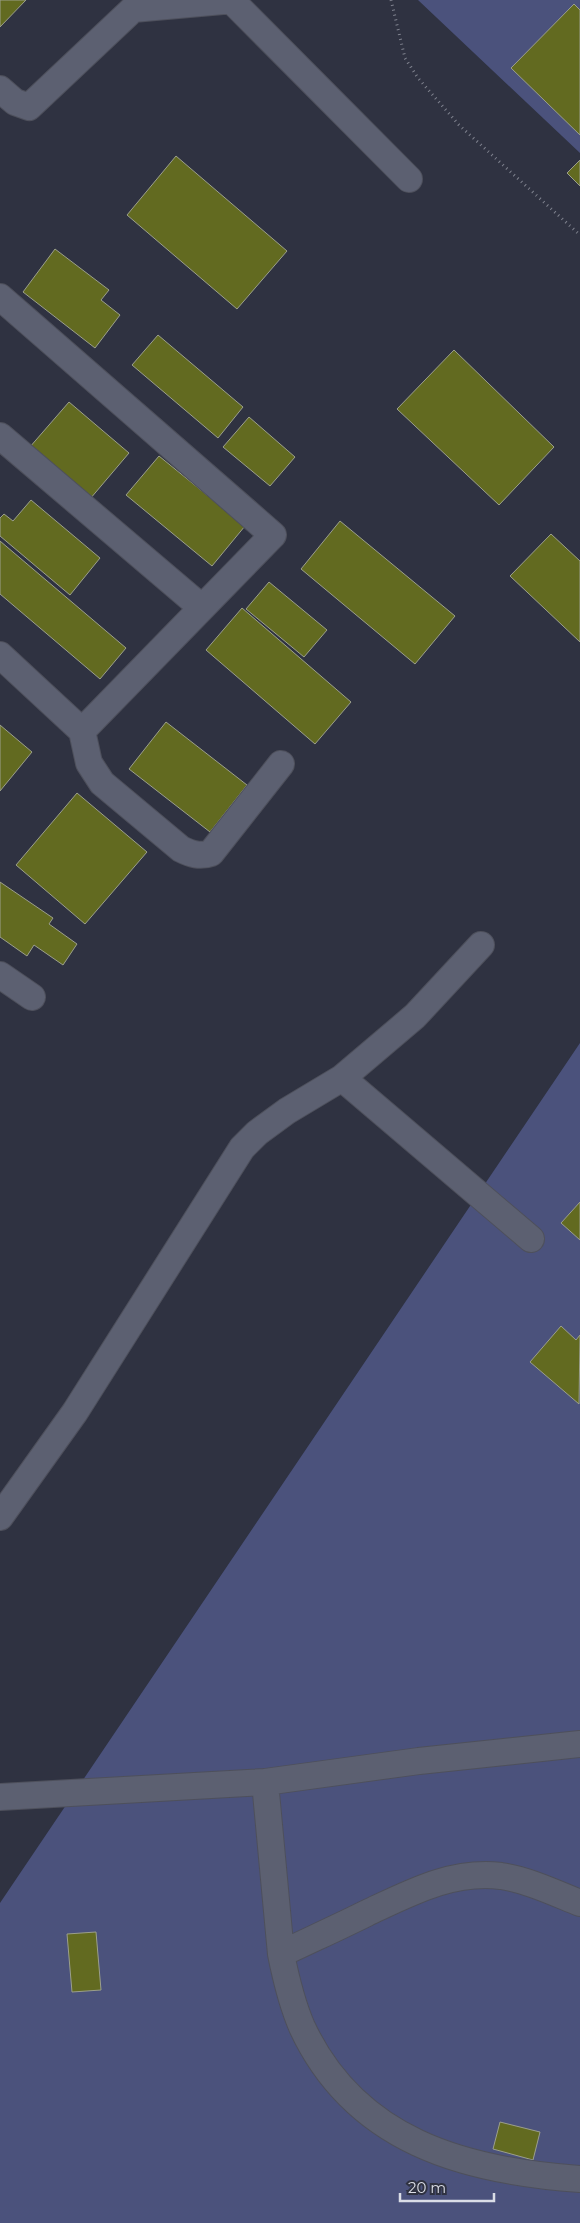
<svg xmlns="http://www.w3.org/2000/svg" width="580" height="2223" font-family="Montserrat,sans-serif">
<style>
.green{fill:#4b527c}
.building{fill:#626a20;stroke:#9b9f8c}
.lines{fill:none;stroke-linecap:round;stroke-linejoin:round}
.minor-casing{stroke:#4e505c;stroke-width:28}
.path{stroke:#7f828e;stroke-width:3;stroke-dasharray:1 4;stroke-linecap:butt}
.minor{stroke:#5c6071;stroke-width:26}
</style>
<rect width="100%" height="100%" fill="#2f3241"/>
<path class="green" d="M418,0H580V153Z
M580,1043V2223H0V1903Z"/>
<path class="building" d="M0,0H26L0,27Z
M574,4L580,10V135L511,68Z
M176,156L287,251L237,309L127,215Z
M580,160V186L567,173Z
M55,249L109,290L101,300L120,315L95,348L23,292Z
M158,335L243,407L218,438L132,365Z
M454,350L554,447L499,505L397,409Z
M69,402L129,453L90,499L29,448Z
M249,417L295,457L270,486L223,447Z
M159,456L245,526L212,566L126,495Z
M31,500L100,558L70,595L0,536V518L4,514L13,521Z
M340,521L455,616L415,664L301,569Z
M551,534L580,561V642L510,576Z
M0,541L126,648L100,679L0,594Z
M269,582L327,630L304,657L246,609Z
M242,608L351,702L315,744L206,650Z
M166,722L247,785L210,832L129,769Z
M0,725L32,752L0,791Z
M77,793L147,852L85,924L16,865Z
M0,882L53,918L49,924L77,944L63,965L34,945L27,956L0,937Z
M580,1202V1240L561,1223Z
M561,1326L576,1340L580,1335L579,1404L530,1362Z
M96,1932L101,1990L72,1992L67,1934Z
M500,2122L540,2132L533,2160L493,2149Z"/>
<g class="lines">
<defs>
<path id="minor" d="M231,0L409,179
M0,89L15,102L29,107L133,9L234,0
M0,297L273,535L82,731L89,763L102,783L181,849C191,854 200,857 211,853L281,764
M0,436L201,607
M0,655L82,731
M0,975L32,997
M342,1078L531,1239
M0,1517L75,1412L242,1148L257,1133L287,1111L342,1078L415,1016L481,945
M265,1782L281,1954C286,1979 292,2004 302,2027C355,2141 464,2171 580,2179
M0,1797L265,1782L419,1761L580,1744
M281,1954C310,1940 339,1927 367,1913C410,1893 452,1870 501,1876C528,1880 555,1893 580,1903"/>
</defs>
<use href="#minor" class="minor-casing"/>
<path class="path" d="M391,0L405,58L418,78L459,125L580,235"/>
<use href="#minor" class="minor"/>
</g>
<path d="M400 2193v8h94v-8" fill="none" stroke="#dadde6" stroke-width="2.5"/>
<text x="408" y="2193" font-size="15" fill="#dadde6" stroke="#2f3241" stroke-width="4" paint-order="stroke">20 m</text>
</svg>
